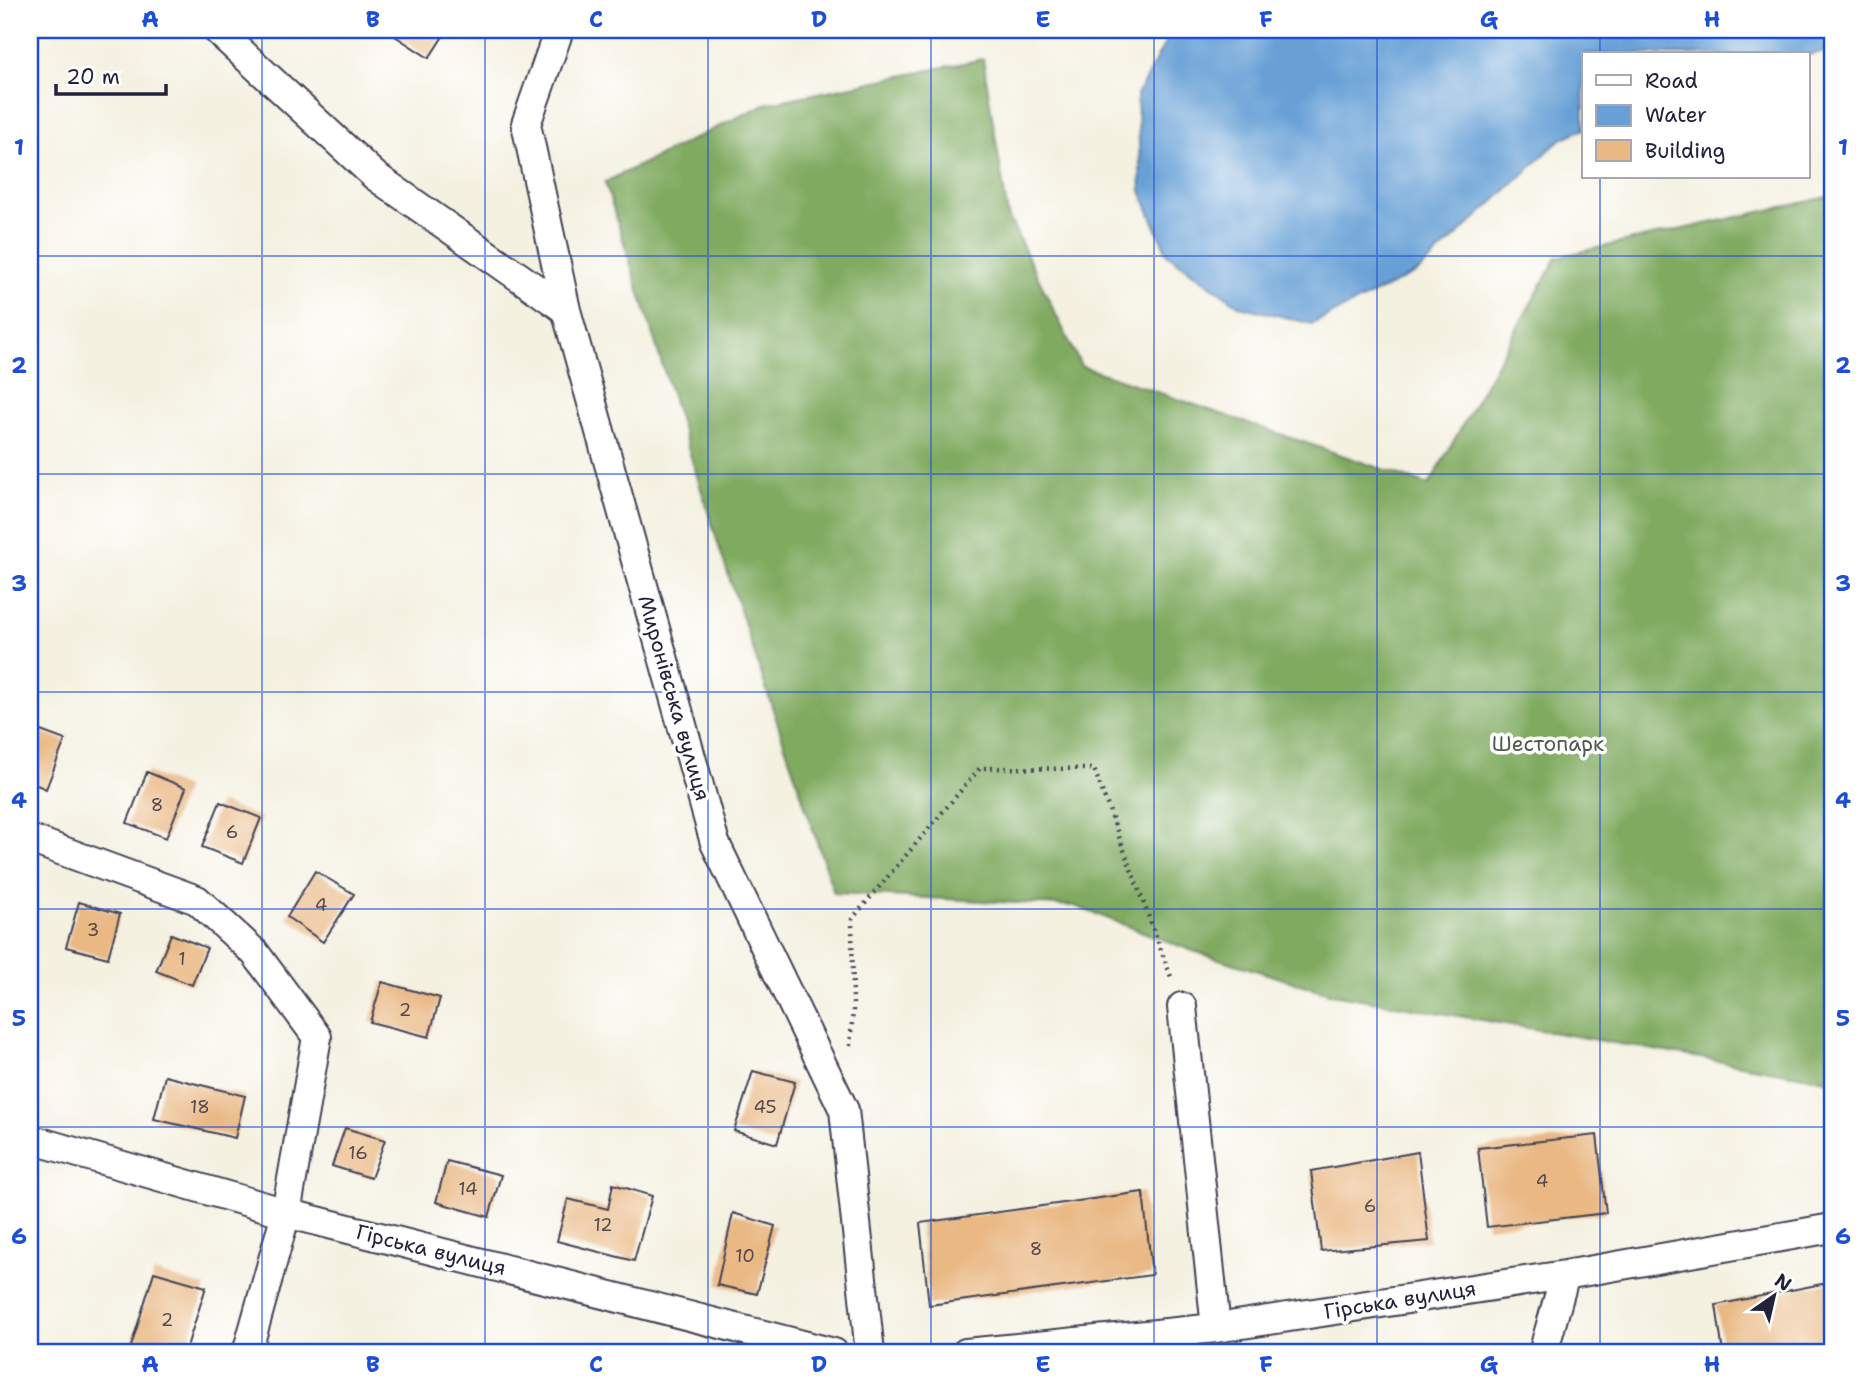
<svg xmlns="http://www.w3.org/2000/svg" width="1862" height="1383" font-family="'Shantell Sans',sans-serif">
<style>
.forest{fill:#80aa60;stroke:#51664e;stroke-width:2}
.water{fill:#67a0d6;stroke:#446188;stroke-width:2}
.building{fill:#e9b883}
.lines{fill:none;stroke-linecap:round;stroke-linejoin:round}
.street-casing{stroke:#424154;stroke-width:32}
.path{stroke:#424154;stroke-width:4.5;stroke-dasharray:2 5;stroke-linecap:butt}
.street{stroke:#fff;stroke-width:28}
.grid{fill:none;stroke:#1d4ed8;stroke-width:2;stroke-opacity:0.55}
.labels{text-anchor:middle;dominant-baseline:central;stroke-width:7;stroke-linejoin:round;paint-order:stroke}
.number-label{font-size:18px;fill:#54484d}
.street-label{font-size:21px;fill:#22223b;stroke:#fff}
.park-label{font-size:21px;fill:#4e5b4c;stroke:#fff}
.neatline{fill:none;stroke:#1d4ed8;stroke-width:2.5}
.grid-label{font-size:23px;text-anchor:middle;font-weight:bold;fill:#1d4ed8}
</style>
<rect width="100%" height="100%" fill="#fff"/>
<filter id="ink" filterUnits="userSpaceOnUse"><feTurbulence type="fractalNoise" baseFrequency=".0143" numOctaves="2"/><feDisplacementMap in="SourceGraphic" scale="14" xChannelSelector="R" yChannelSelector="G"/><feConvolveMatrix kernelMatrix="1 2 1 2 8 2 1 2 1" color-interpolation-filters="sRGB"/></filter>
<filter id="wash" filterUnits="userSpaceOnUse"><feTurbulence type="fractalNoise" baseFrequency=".00686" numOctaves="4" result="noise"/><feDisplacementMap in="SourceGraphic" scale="28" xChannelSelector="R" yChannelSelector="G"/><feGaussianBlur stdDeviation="1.57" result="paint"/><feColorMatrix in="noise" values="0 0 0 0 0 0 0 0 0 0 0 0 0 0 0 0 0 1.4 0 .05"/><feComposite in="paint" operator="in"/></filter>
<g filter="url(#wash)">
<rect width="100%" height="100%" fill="#f4f1e1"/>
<path class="forest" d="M983,59L1008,216L1081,366L1429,485L1557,257L1832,196V1081L1332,994L1193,951L1075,906L834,893L721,553L605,182L765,104Z"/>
<path class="water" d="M1172,30H1832V50L1808,55L1584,54V129L1561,139L1418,272L1312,324L1240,306L1167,254L1141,191L1137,95Z"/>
<g id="blocks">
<path class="building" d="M398,30H447L429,58L395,36Z
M30,727L65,740L46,789L30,782Z
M147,772L186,788L166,838L127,823Z
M220,802L261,818L243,863L202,847Z
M315,871L354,894L323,942L287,917Z
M79,902L120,914L108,958L66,947Z
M171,934L207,948L192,985L156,971Z
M382,982L440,998L429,1037L370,1022Z
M753,1071L795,1082L777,1144L734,1131Z
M165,1076L245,1096L235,1138L154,1119Z
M345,1128L385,1140L371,1178L332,1166Z
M1597,1135L1606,1213L1487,1227L1478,1148Z
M1418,1152L1429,1241L1321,1251L1311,1171Z
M447,1161L501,1175L489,1217L436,1202Z
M613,1184L652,1196L634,1261L557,1241L568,1199L608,1209Z
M1143,1192L1152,1275L929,1305L920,1223Z
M733,1213L775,1226L757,1294L717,1285Z
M154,1272L206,1287L185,1353H129Z
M1832,1282V1353H1723L1716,1305Z"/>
</g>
</g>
<g filter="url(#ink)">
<use href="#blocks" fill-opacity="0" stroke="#424154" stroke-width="2"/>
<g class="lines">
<defs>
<path id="street" d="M217,30L375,176L566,310
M559,30L526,124L566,310L715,843L844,1110L870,1353
M30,839L197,900L255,953L317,1037L286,1213L247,1353
M1182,1007L1216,1328
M30,1139L286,1213L834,1353
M966,1353L1216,1328L1565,1275L1832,1228
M1543,1353L1565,1275"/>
</defs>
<use href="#street" class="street-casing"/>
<path class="path" d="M850,1046L853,1010L852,919L980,768L1094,769L1171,977"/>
<use href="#street" class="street"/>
</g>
</g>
<path class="grid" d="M262,30V1353M485,30V1353M708,30V1353M931,30V1353M1154,30V1353M1377,30V1353M1600,30V54M1600,177V1353M30,256H1832M30,474H1832M30,692H1832M30,909H1832M30,1127H1832"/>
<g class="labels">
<g class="number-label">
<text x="157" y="805">8</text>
<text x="232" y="832">6</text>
<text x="321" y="905">4</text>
<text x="93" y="930">3</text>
<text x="182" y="959">1</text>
<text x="405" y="1010">2</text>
<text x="200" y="1107">18</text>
<text x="765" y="1107">45</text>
<text x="358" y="1153">16</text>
<text x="1542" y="1181">4</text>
<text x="468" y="1189">14</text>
<text x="1370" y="1206">6</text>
<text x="603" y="1225">12</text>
<text x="1036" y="1249">8</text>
<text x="745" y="1256">10</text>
<text x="167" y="1320">2</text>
</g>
<g class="street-label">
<text transform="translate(674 698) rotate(74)">Миронівська вулиця</text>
<text transform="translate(431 1250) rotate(14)">Гірська вулиця</text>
<text transform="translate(1400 1300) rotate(-9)">Гірська вулиця</text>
</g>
<g class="park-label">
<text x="1548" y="744">Шестопарк</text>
</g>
</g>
<rect width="1862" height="1383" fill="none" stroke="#fff" stroke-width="77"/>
<rect x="1582" y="52" width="228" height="126" fill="#ffffff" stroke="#a7a7b1" stroke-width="2"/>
<rect x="1596" y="75" width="35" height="10" fill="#ffffff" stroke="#a7a7b1" stroke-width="2"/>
<text x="1645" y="88" font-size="21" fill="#22223b">Road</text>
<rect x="1596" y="105" width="35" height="21" fill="#67a0d6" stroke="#a7a7b1" stroke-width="2"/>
<text x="1645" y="122" font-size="21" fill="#22223b">Water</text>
<rect x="1596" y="140" width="35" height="21" fill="#e9b883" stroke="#a7a7b1" stroke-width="2"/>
<text x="1645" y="158" font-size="21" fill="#22223b">Building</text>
<g transform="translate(1774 1296) rotate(34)" stroke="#ffffff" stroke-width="5" paint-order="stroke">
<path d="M0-5L12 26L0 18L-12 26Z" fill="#22223b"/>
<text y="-10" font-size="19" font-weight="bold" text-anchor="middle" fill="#22223b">N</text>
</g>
<path d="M56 84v10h110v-10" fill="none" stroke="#22223b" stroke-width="3.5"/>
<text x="66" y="84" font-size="21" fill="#22223b" stroke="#ffffff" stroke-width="5" paint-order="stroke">20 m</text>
<rect x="38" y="38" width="1786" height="1306" class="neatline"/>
<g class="grid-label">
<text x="150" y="27">A</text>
<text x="373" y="27">B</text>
<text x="596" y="27">C</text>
<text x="819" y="27">D</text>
<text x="1043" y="27">E</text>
<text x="1266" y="27">F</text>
<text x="1489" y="27">G</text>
<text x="1712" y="27">H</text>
<text x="19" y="155">1</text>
<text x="1843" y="155">1</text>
<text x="19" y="373">2</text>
<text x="1843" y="373">2</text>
<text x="19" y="591">3</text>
<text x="1843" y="591">3</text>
<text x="19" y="808">4</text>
<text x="1843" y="808">4</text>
<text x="19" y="1026">5</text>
<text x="1843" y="1026">5</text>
<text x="19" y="1244">6</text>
<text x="1843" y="1244">6</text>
<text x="150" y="1372">A</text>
<text x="373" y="1372">B</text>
<text x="596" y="1372">C</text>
<text x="819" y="1372">D</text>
<text x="1043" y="1372">E</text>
<text x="1266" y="1372">F</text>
<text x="1489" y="1372">G</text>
<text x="1712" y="1372">H</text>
</g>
</svg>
